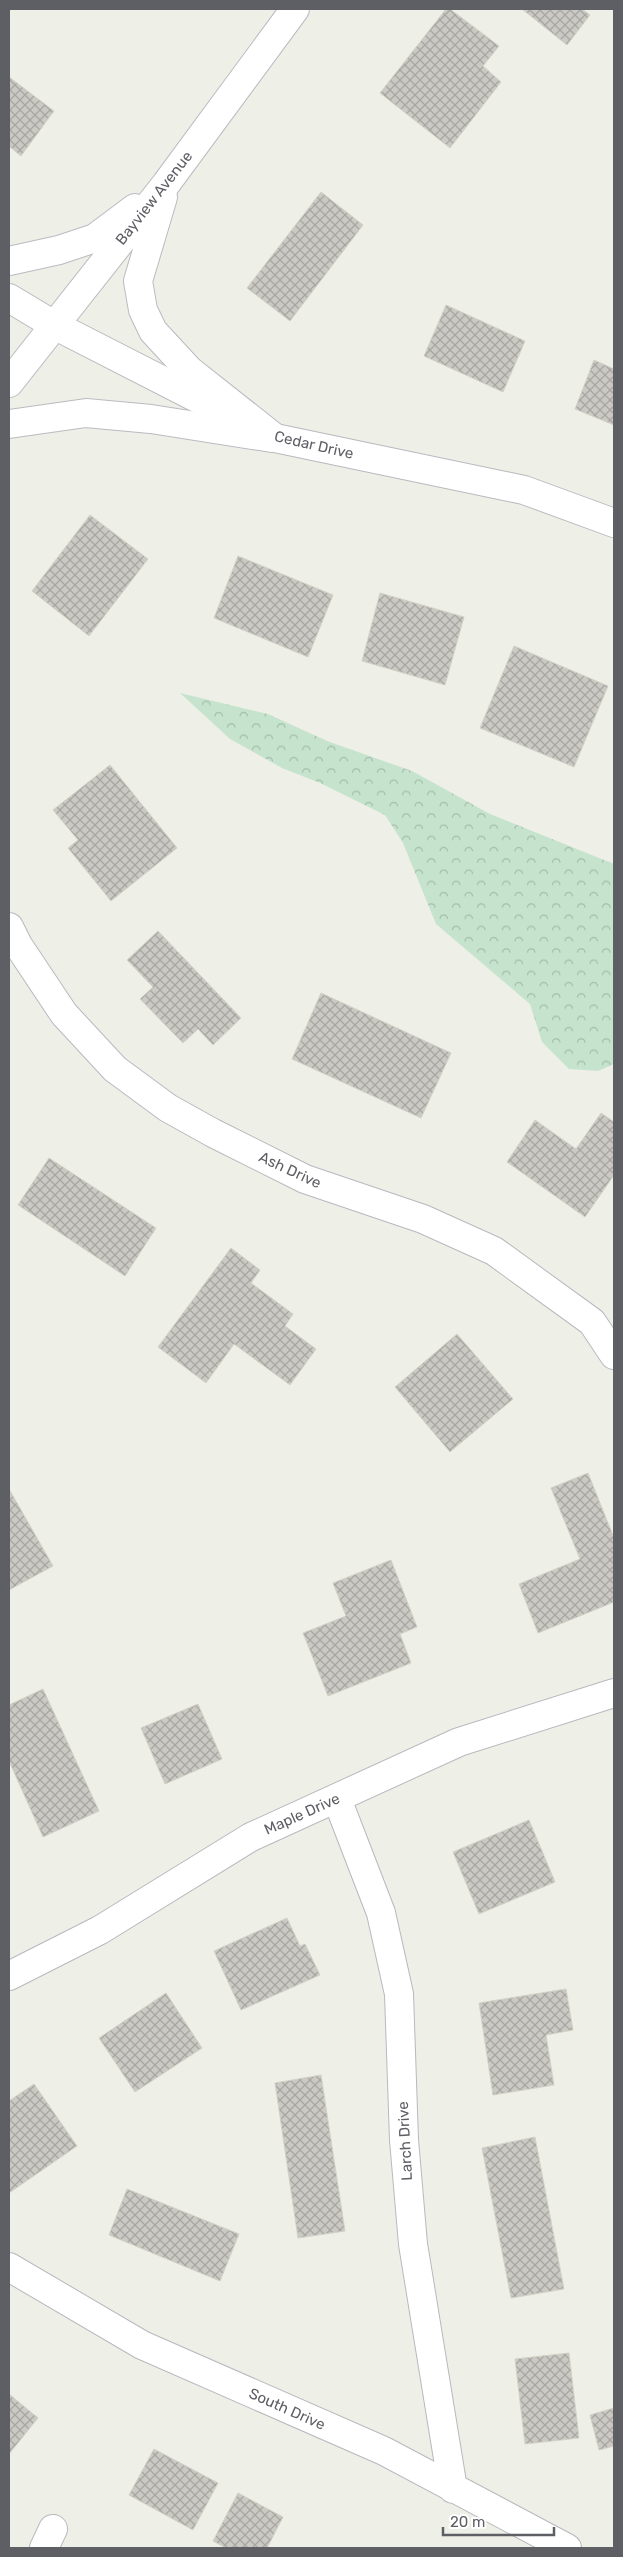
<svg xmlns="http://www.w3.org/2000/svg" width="623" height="2557" font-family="Rubik,sans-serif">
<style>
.forest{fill:url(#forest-crowns)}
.building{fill:url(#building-cross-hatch);stroke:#d3d2c5}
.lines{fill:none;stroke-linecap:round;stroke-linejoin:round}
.minor-casing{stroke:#b8b9bf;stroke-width:30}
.tertiary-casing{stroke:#b8b9bf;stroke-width:30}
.secondary-casing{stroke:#babbc1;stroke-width:30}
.minor{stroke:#fff;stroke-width:28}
.tertiary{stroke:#fff;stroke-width:28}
.secondary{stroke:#fff;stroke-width:28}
.labels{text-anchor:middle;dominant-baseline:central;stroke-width:4.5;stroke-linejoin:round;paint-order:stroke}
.street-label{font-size:15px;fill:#5e5f65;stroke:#fff}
</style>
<defs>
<pattern id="forest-crowns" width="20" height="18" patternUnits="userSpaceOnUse" patternTransform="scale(1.25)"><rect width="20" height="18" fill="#c6e4cd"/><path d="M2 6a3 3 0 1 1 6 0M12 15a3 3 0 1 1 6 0" fill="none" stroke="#a4bcaa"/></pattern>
<pattern id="building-cross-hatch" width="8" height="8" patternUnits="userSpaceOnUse" patternTransform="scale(1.25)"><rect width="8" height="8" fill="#cac9c3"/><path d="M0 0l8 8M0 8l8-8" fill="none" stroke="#a7a6a2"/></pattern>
</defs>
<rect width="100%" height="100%" fill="#eeefe7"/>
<path class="forest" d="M180,693L268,714L327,741L412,771L490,814L614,864V1064L598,1071L569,1069L542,1042L530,1004L436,924L403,843L385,815L320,783L282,768L230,739Z"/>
<path class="building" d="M446,9H450L499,46L483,66L501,82L450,148L380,93Z
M522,9H582L590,15L567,45Z
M9,77L54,111L21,156L9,146Z
M321,192L363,225L290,321L247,288Z
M446,305L525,341L503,392L424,356Z
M594,360L614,369V425L575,409Z
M90,515L148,559L89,636L32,591Z
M238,556L333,595L308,657L214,618Z
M380,593L464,617L445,685L362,661Z
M514,646L608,686L574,767L480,728Z
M110,765L177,848L111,901L68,848L78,840L53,810Z
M158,931L241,1018L213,1045L198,1029L183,1043L140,999L153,987L127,960Z
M321,993L451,1053L421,1118L292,1059Z
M601,1113L614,1122V1175L585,1217L507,1162L535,1120L576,1149Z
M49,1158L156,1228L125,1276L18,1205Z
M231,1248L260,1270L251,1283L293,1314L285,1326L316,1349L290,1385L234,1344L206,1383L158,1347Z
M457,1334L513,1399L450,1452L395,1387Z
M588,1473L614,1538V1602L538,1633L519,1584L580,1559L551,1488Z
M9,1489L53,1566L9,1590Z
M391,1560L417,1627L400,1634L411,1663L328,1696L303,1633L346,1616L333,1583Z
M43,1689L99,1811L43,1837L9,1761V1705Z
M198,1704L222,1759L165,1784L141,1728Z
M529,1820L555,1882L479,1914L453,1852Z
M287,1918L300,1946L305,1944L320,1975L241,2010L214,1951Z
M566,1989L573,2030L546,2035L554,2085L493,2095L479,2003Z
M166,1993L202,2048L135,2092L99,2038Z
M321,2075L345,2231L298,2238L275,2083Z
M34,2084L77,2146L9,2193V2101Z
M535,2137L564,2289L511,2298L482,2148Z
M127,2189L239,2234L220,2281L109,2235Z
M569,2353L579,2438L525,2444L515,2359Z
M9,2394L38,2418L9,2454Z
M614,2408V2446L599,2450L590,2415Z
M154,2449L218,2483L193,2530L129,2495Z
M238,2493L283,2517L267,2548H226L213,2541Z"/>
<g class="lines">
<defs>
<path id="minor" d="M9,927L18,945L64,1014L115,1069L168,1108L213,1133L305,1179L423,1219L494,1251L592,1322L614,1355
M337,1799L381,1913L399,1994L404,2140L413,2244L453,2489
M9,2267L142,2345L384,2451L567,2548
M44,2548L53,2529"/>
<path id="tertiary" d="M9,298L54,325L275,438L524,490L614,523
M9,1976L100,1930L251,1837L459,1742L614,1693"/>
<path id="secondary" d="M163,197L138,281L143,310L153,331L189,370L275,438
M9,261L59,250L95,238L135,208
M9,383L166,184L295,9
M9,424L86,413L151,419L272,438"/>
</defs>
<use href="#minor" class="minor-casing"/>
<use href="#tertiary" class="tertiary-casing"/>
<use href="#secondary" class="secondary-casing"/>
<use href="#minor" class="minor"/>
<use href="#tertiary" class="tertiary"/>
<use href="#secondary" class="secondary"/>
</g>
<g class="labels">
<g class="street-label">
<text transform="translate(154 198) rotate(-52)">Bayview Avenue</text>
<text transform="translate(314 445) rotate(13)">Cedar Drive</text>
<text transform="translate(290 1170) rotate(25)">Ash Drive</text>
<text transform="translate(302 1814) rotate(-24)">Maple Drive</text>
<text transform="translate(405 2141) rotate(-93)">Larch Drive</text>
<text transform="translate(287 2409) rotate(24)">South Drive</text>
</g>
</g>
<rect width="623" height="2557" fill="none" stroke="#5e5f65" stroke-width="20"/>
<path d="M443 2527v8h111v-8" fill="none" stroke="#5e5f65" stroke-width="2.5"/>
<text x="450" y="2527" font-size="15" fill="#5e5f65" stroke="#ffffff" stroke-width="4" paint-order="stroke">20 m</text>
</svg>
